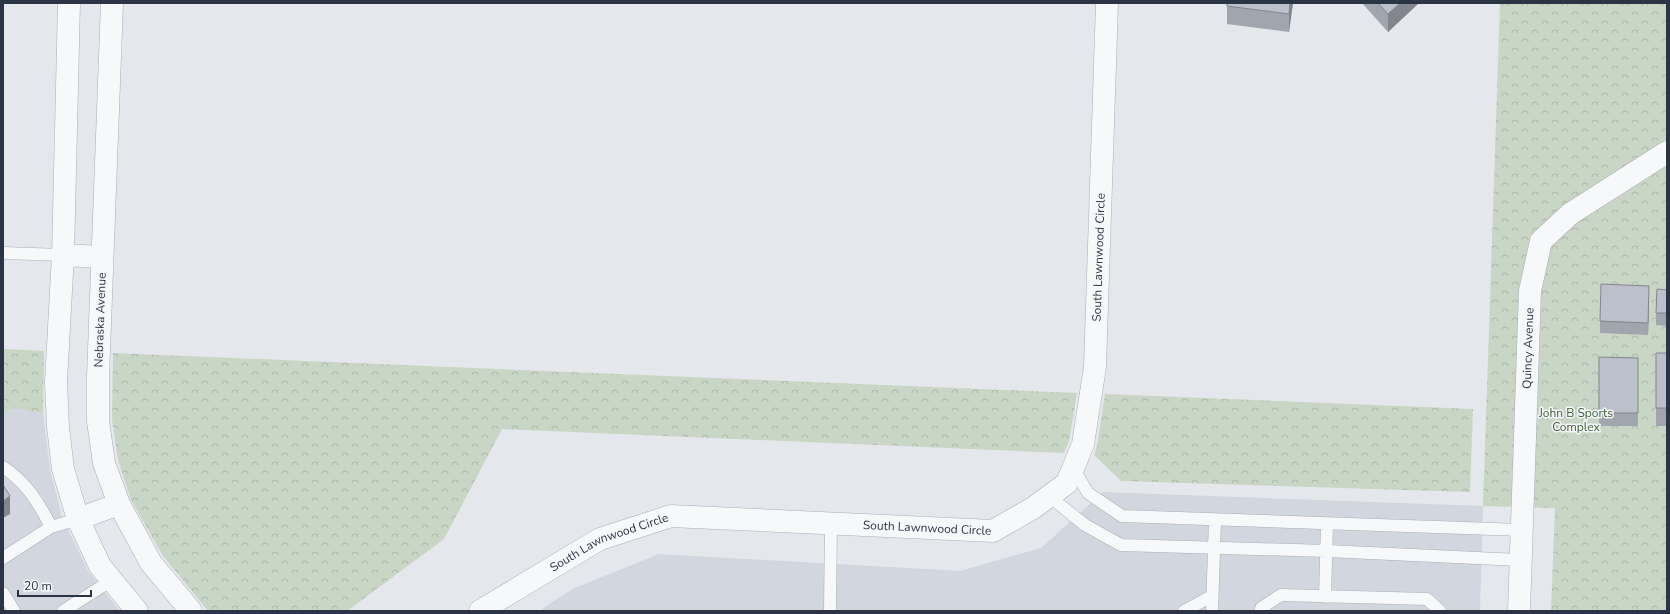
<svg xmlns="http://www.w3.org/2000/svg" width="1670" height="614" font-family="'Nunito Sans',sans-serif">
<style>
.built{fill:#d2d6de}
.forest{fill:url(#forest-crowns)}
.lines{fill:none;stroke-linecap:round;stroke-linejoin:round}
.service-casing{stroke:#a9aeb7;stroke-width:13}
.minor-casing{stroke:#a9aeb7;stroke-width:23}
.tertiary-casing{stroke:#a9aeb7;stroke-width:23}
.service{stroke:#f7f8fa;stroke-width:12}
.minor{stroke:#f7f8fa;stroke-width:22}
.tertiary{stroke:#f7f8fa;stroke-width:22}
.wall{fill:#a1a5ae}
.shaded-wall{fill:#83868d}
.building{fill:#bbc0ca;stroke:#83868d}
.labels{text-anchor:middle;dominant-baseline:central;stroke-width:3;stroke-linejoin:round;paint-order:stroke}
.street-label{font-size:12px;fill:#2b3445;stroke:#f4f6f9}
.park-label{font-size:12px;fill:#3f6138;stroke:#f4f6f9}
</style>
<defs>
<pattern id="forest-crowns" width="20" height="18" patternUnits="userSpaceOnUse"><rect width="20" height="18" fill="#c9d6c5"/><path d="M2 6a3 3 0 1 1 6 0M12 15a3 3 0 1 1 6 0" fill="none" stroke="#adb8ab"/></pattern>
</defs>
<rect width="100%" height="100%" fill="#e4e7ec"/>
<path class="built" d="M14,408L43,413L50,470L61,512L60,513L88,571L120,611H3V413Z
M1103,492L1483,506L1480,611H539L572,589L659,554L960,571L1041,548Z"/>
<path class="forest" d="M1500,3H1667V611H1551L1555,508L1483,506Z
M3,349L44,351L43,413L14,408L3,413Z
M113,353L1077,393L1069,441L1064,453L502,429L444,539L347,611H208L163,556L131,500L118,460L112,420Z
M1105,394L1473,409L1470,492L1121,481L1094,455L1097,446Z"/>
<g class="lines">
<defs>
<path id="service" d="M3,253L63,255
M3,467C26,482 39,503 51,527L78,519
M1073,468L1088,493L1122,516L1522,530
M1049,496L1085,525L1121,545L1327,551L1520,560
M3,558L51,527
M3,593L14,611
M1325,597L1327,524
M63,611L112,580
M830,611L831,524
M1184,611L1212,596
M1212,611L1215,520
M1261,611V608L1281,595L1427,599L1440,611"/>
<g id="minor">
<path id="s1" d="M480,611L600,539L671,516L993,531L1033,508L1067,483L1083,444L1095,367L1107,3"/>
<path id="s2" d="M1519,611L1530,291L1541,241L1570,214L1667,152"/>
</g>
<path id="tertiary" d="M69,3L63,255L56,382L58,427L63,469L78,519L100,566L137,611
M112,3L98,377V421L104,463L119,504L151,563L191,611
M63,255L102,257
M78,519L119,504"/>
</defs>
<use href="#service" class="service-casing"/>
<use href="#minor" class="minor-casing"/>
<use href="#tertiary" class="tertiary-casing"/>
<use href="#service" class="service"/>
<use href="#minor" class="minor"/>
<use href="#tertiary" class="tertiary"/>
</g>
<path class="wall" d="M1293,3L1289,32L1227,24V6Z
M1362,3H1419L1388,32Z
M1667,290V326L1656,325V313Z
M1649,299L1648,335L1600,333V321Z
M1656,353H1667V426H1656Z
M1599,357L1638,358V426H1599Z"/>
<path class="shaded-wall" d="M1290,3H1293L1289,32V14Z
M1400,3H1419L1388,32V14Z
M1649,286V299L1648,335V323Z
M10,496V514L3,518V501Z"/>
<path class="building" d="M1227,3H1290L1289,14L1227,6Z
M1378,3H1400L1388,14Z
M1601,284L1649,286L1648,323L1600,321Z
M1657,289L1667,290V313H1656Z
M1656,353H1667V408H1656Z
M1599,357L1638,358V413H1599Z
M3,485L10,496L3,501Z"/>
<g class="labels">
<g class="street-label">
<text stroke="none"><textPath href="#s1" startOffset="855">South Lawnwood Circle</textPath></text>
<text transform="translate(100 320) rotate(-88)">Nebraska Avenue</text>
<text stroke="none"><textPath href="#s2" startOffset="263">Quincy Avenue</textPath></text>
<text stroke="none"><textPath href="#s1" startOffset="471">South Lawnwood Circle</textPath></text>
<text stroke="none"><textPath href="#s1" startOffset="147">South Lawnwood Circle</textPath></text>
</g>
<g class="park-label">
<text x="1576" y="413">John B Sports<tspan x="1576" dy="14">Complex</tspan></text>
</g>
</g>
<rect width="1670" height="614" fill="none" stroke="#2b3445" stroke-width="8"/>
<path d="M18 590v6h73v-6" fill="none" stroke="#2b3445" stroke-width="2"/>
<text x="24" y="590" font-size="12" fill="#2b3445" stroke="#f4f6f9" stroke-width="3" paint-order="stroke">20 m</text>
</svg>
